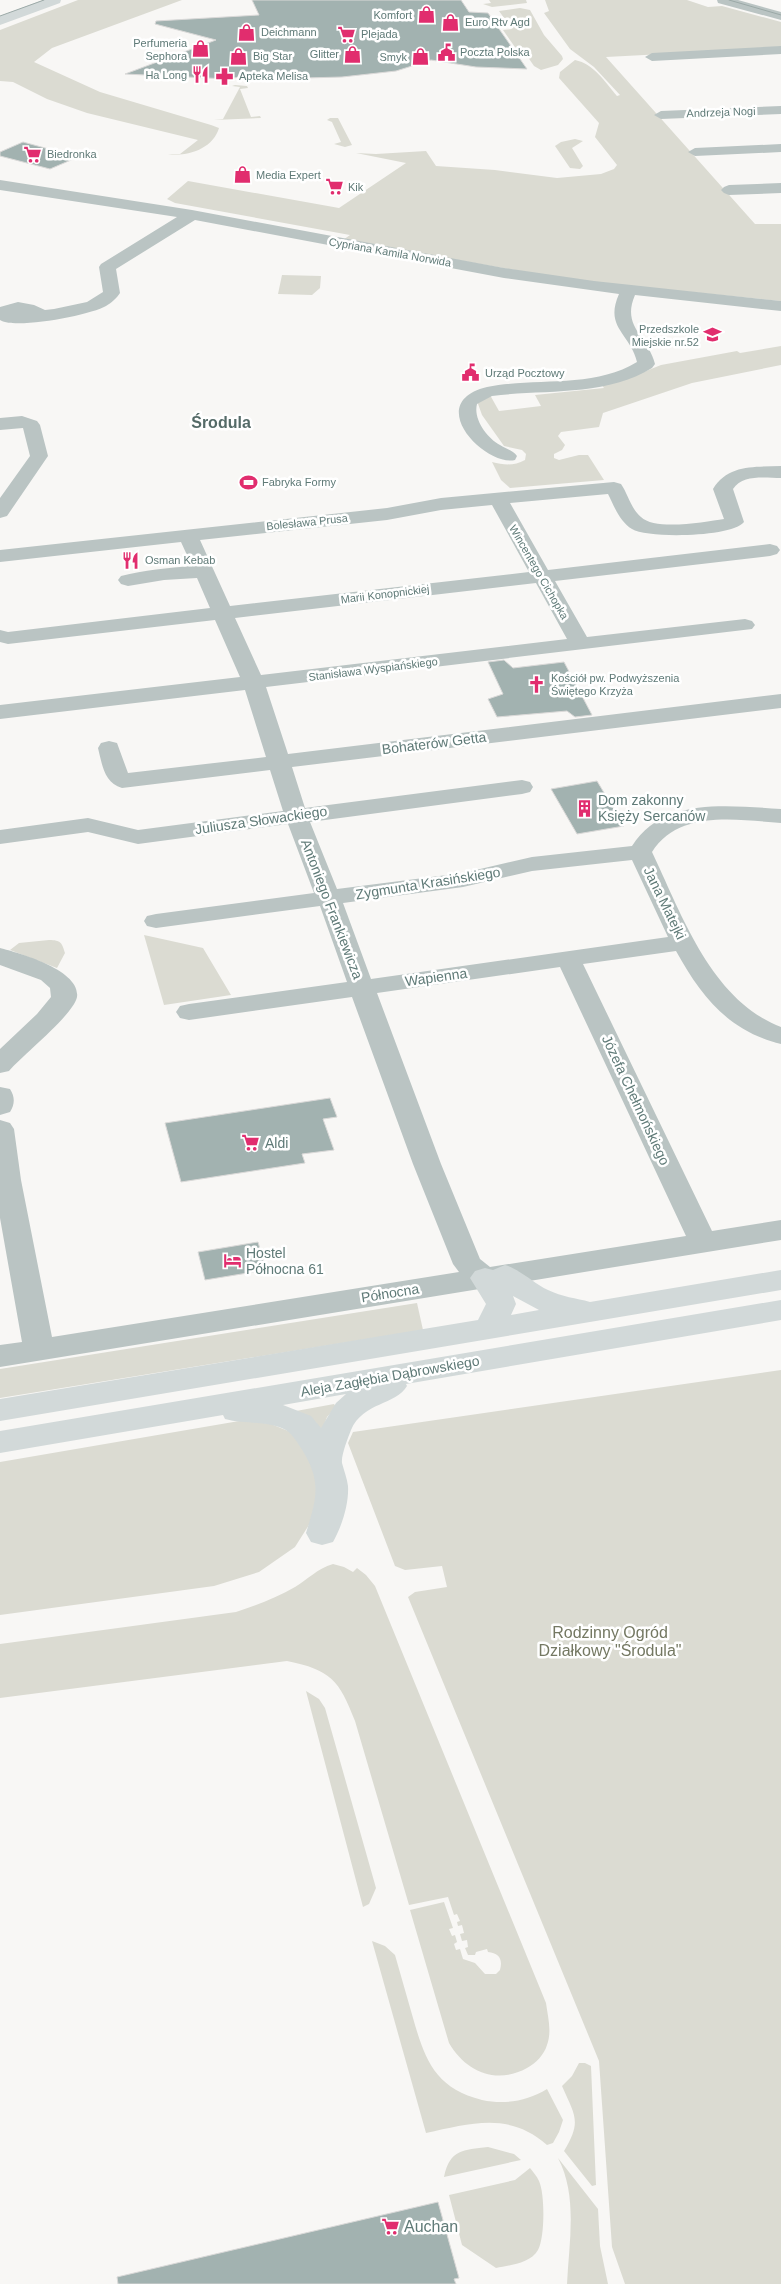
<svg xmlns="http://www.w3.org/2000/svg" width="781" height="2284" font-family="Arial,sans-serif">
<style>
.green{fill:#dbdbd2}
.building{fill:#a2b2b0;stroke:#dad9d8}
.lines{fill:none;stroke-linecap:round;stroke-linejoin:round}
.minor{fill:#bac4c3;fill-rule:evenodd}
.major{fill:#d2d9d9;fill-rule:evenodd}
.tram{stroke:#9ba9a7;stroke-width:1}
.labels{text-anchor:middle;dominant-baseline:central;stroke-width:5;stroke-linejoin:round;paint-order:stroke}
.far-poi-label{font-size:11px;fill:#5f7a77;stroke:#fff;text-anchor:start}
.far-street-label{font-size:11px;fill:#5f7a77;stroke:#fff}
.street-label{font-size:14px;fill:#5f7a77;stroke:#fff}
.poi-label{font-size:14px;fill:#5f7a77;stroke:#fff;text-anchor:start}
.far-district-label{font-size:16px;font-weight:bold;fill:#556b68;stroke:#fff}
.near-park-label{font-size:16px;fill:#747862;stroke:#fff}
.near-poi-label{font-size:16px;fill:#5f7a77;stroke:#fff;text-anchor:start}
</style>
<rect width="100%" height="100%" fill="#f8f7f5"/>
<path class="green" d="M78,0H182L52,48L34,62L100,92L211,125L219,128C213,149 187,157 168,154H180L198,140L87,113L47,99L13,82L0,81V30Z
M489,0H526L527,3L492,7L483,4L491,3Z
M545,0H687L708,7L722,6L781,22V48L606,57L755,224H781V301L578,281L343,240L350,235L175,203L167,199L188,181L339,208L406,163L356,153L376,154L426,151L436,166L495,170L557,178L601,174L614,169L617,165L595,137L599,123L559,78L560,72L575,60C594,64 605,82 617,96L620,95L594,67L570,49L544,13L549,11Z
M520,8L530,10L544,35L562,56L563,59L558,65L541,70L534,66L523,50H517L503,30L512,29L499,11Z
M235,85L247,86L248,88L240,89L251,117L260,116L261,118L214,120L223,119L240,87L232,86Z
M330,118H338L352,145L345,147L334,144L341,142L332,122L327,120Z
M575,139L583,141L572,148L583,166L580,169L570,168L555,146L561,142Z
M282,275L321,276L320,288L312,295L278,294Z
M781,346V365L692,383L603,413L599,427L561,432L558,436L565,445L562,450L554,454V458L559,460L579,455H588L604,480L510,488L501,480L492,462C504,465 514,466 525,460L526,454L522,450L504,446L482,415L477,401L490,395L499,411L541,406L535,395L604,388L601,384L636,375L661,365L737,351L740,353Z
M144,935L203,948L231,995L164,1005Z
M49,940C61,940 62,943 65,953L57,968L10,950L19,943Z
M417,1303L423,1330L0,1398V1369Z
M781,1370V2284H625L612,2247L599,2061L408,1597L415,1592L447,1587L442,1566L405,1570L395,1566L348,1443L353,1432Z
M334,1404L336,1407L327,1417L323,1428L319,1429L296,1411Z
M245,1420L271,1424L293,1433L314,1466L317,1494L314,1517L295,1547L259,1572L214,1586L0,1615V1462Z
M333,1564L344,1567L353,1572L357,1568L366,1575L375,1586L546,2003C548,2018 552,2031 547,2045C544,2055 536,2063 527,2068C496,2085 466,2072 449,2043L410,1910L444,1902L453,1928L449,1929L452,1936L455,1935L457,1942L454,1944L456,1950L460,1949L463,1959L475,1963L485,1974H496L500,1970C503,1959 499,1953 488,1952L487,1949L476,1952L475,1955H468L465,1948L468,1947L467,1940L462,1941L460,1934L464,1933L462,1925L458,1926L457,1922L460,1921L457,1914L454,1915L448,1897L409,1905L355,1721C339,1680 331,1670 287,1661L0,1698V1644L236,1612C257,1605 276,1598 295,1587C308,1579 317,1569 333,1564Z
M306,1691L319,1699L325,1708L376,1888L369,1904L363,1907Z
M372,1941L385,1946L395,1955C401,1976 407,1997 413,2018C425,2060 435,2088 482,2100C505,2105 527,2101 547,2089L563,2120L559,2132L553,2143L547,2145C509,2111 470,2124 426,2133Z
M579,2063H585L591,2066L596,2185L592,2186L564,2151C582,2121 575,2116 562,2086L572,2076Z
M488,2147L514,2154L521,2160L444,2177C450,2149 463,2150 488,2147Z
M558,2158L598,2209L600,2246L608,2284H567C569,2242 578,2196 558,2158Z
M530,2168C533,2172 537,2176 539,2181C545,2194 545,2237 538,2250C530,2264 509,2265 496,2268L462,2245L449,2195L515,2180Z"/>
<path class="building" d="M252,0H461L469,12L488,13L527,69L476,67L431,60L396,71L342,77L304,78L257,74L228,79L125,74L216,40L155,24L156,21L259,15Z
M23,142L78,157L50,169L0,156V152Z
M504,660L513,668L564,662L592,715L575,717L567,711L497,717L488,699L503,694L488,662Z
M597,781L624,826L577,834L551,789Z
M330,1098L337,1117L323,1119L334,1150L302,1154L305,1163L181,1182L165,1123Z
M258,1242L266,1270L205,1280L198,1252Z
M438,2202L459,2278L454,2279L456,2284H118L117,2277Z"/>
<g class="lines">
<path class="minor" d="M717,0H738L781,12V20L718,3Z
M781,46V54L652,61L645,57L652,53Z
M781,106V114L661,119L654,115L661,111Z
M781,144V152L695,156L688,152L695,148Z
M0,180L192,210L504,268L594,281L781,301V311L635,295C621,327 648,336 655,364L652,368C605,397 545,389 492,396L477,404C473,419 487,438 500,445C506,449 513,450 517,456L515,460C486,467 422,403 487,387C536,377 593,389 637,362C630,333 604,328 619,294L504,278L195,220L116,269L120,293C117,298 111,303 106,306C91,315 14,330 0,320V307L18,302L34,305L45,310L54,309L87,302L103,292L99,267L101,264L177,217L0,190Z
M781,183V193L729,195L724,193L721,190L724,187L729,185Z
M22,416L37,421L40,425L48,456L7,516L0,518V498L30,456L23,428L0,430V418Z
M781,466V478C765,478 743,474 733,489L744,522C733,537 648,539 632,529C620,522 614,506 608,494L510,503L548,570L770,544L777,546L780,550L777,554L770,556L555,581L587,637L745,619L752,621L755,625L752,629L266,687L288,754L781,694V708L292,767L305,808L522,780L530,782L533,787L530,792L522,794L310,822L337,889L463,873L532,857L632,846C663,796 730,806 781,809V823C738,820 679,809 652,852C682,915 711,1000 781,1027V1044C728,1031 701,996 676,951L583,964L712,1231L781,1220V1240L0,1367V1345L22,1342L0,1218V1120L10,1123L14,1129L21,1180L52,1337L459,1272L453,1264L413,1164L352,997L189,1020L180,1018L176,1012L180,1006L189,1004L347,982L320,906L156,928L147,926L144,921L147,916L156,914L314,893L288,824L138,844L88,832L0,844V830L88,818L138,830L283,811L270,770L122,788C104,783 102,764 98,748L101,743L109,741L117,743L128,773L266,757L245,690L0,719V705L240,677L215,620L8,644L0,642V630L8,632L210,608L197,578L164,580L128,586L121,584L118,580L121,576C144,570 168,568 192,566L181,542L0,562V550L387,508L441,498L614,482L621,484C628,494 631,509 641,517C655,531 705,522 724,519L713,489C728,464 755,467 781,466ZM492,505L529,572L230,606L200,540L387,520L441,510ZM536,583L567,639L261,675L235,618ZM632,860L668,937L371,979L343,903L463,887L532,871ZM560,967L686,1236L490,1267L480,1259L441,1164L377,993Z
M0,948C19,953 81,970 77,997C74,1014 23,1055 9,1071L0,1073V1049L37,1014L51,997L50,988L41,980L0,965Z
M0,1087L10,1089C15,1097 15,1104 10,1112L0,1115Z"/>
<path class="major" d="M43,0H61L60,3L0,25V16Z
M505,1265C521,1270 533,1283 548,1290C562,1297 576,1298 590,1302L781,1270V1290L0,1421V1399L478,1320L486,1304L470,1278L475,1271L485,1268L493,1270ZM513,1296L539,1310L511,1315L516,1304Z
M781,1300V1320L406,1384L407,1386C396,1405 363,1402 351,1430C348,1438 341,1455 342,1463C344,1471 347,1478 348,1486C349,1504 342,1526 333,1542L322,1545L311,1542L306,1533C317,1497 322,1481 301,1448C295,1439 290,1430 279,1427C262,1421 243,1424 225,1419L223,1415L0,1453V1431ZM346,1394L336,1403L321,1428L311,1416L283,1405Z"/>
<path class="tram" d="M729,0L781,15
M0,16L44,0"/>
</g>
<defs>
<symbol id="shop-bare" viewBox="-9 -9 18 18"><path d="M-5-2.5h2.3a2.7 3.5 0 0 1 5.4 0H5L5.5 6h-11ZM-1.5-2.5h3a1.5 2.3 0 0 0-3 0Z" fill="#e12d6e" stroke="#fff" stroke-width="2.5" paint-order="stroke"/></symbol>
<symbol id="supermarket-bare" viewBox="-9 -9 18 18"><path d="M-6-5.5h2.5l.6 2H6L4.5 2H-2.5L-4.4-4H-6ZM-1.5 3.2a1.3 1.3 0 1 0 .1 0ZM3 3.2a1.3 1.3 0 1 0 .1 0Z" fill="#e12d6e" stroke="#fff" stroke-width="2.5" paint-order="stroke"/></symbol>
<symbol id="civic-bare" viewBox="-9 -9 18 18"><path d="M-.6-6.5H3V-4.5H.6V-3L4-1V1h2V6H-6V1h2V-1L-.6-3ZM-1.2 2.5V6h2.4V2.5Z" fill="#e12d6e" stroke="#fff" stroke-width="2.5" paint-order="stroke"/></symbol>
<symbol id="restaurant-bare" viewBox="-9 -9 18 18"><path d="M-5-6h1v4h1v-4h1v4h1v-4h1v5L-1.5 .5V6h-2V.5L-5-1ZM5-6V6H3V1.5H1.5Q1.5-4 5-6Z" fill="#e12d6e" stroke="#fff" stroke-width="2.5" paint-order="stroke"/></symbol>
<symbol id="pharmacy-bare" viewBox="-9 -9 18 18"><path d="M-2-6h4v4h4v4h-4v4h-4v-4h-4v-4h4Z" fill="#e12d6e" stroke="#fff" stroke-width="2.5" paint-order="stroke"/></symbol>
<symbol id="school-bare" viewBox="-9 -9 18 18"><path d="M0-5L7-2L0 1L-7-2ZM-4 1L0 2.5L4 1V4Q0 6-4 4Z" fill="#e12d6e" stroke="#fff" stroke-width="2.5" paint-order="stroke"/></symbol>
<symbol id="stadium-bare" viewBox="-9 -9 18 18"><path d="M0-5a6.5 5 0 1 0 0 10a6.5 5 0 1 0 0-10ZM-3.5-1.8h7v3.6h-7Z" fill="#e12d6e" stroke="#fff" stroke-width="2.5" paint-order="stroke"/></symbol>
<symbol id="church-bare" viewBox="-9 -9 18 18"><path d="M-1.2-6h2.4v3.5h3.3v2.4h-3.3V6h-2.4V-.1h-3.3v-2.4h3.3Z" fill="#e12d6e" stroke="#fff" stroke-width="2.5" paint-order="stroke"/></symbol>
<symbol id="building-bare" viewBox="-9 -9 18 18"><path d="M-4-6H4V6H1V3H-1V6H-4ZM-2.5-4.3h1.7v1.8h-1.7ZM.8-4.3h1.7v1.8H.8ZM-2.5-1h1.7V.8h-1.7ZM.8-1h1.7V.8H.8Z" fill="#e12d6e" stroke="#fff" stroke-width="2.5" paint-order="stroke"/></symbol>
<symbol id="hotel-bare" viewBox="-9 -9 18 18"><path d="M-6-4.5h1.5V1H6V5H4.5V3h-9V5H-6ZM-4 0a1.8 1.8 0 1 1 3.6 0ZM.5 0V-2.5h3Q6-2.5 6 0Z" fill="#e12d6e" stroke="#fff" stroke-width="2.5" paint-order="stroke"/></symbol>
</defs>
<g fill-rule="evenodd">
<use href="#shop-bare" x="414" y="2" width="25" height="25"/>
<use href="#shop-bare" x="438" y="10" width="25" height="25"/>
<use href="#shop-bare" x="234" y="20" width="25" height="25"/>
<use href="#supermarket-bare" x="334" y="22" width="25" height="25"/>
<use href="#shop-bare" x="188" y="36" width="25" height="25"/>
<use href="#civic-bare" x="434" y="40" width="25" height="25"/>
<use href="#shop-bare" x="340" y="42" width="25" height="25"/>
<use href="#shop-bare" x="226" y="44" width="25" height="25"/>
<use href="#shop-bare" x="408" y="44" width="25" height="25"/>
<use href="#restaurant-bare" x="188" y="62" width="25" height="25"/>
<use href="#pharmacy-bare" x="212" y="64" width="25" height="25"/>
<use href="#supermarket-bare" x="20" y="142" width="25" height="25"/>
<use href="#shop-bare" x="230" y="162" width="25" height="25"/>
<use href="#supermarket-bare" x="322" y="174" width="25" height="25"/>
<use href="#school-bare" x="700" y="322" width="25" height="25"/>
<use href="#civic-bare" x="458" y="360" width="25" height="25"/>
<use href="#stadium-bare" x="236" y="470" width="25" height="25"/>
<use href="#restaurant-bare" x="118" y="548" width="25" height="25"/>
<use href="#church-bare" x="524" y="672" width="25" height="25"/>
<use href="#building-bare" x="572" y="796" width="25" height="25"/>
<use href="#supermarket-bare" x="238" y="1130" width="25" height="25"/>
<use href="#hotel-bare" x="220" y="1248" width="25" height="25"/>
<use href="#supermarket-bare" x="378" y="2214" width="25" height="25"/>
</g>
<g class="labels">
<g class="far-poi-label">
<text x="412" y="15" text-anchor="end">Komfort</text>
<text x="465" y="22">Euro Rtv Agd</text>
<text x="261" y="32">Deichmann</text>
<text x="361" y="34">Plejada</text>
<text x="187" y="43" text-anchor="end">Perfumeria<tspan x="187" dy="13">Sephora</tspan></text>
<text x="460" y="52">Poczta Polska</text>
<text x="339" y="54" text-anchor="end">Glitter</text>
<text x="253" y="56">Big Star</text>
<text x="407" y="57" text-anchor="end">Smyk</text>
<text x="187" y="75" text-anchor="end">Ha Long</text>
<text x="239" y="76">Apteka Melisa</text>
<text x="47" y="154">Biedronka</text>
<text x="256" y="175">Media Expert</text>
<text x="348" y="187">Kik</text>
<text x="699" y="329" text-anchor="end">Przedszkole<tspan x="699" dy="13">Miejskie nr.52</tspan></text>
<text x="485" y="373">Urząd Pocztowy</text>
<text x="262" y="482">Fabryka Formy</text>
<text x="145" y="560">Osman Kebab</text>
<text x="551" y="678">Kościół pw. Podwyższenia<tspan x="551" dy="13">Świętego Krzyża</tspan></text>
</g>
<g class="far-street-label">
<text transform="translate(721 112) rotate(-2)">Andrzeja Nogi</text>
<text transform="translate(390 252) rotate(10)">Cypriana Kamila Norwida</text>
<text transform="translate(307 522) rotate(-6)">Bolesława Prusa</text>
<text transform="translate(539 572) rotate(60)">Wincentego Cichopka</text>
<text transform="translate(385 594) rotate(-7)">Marii Konopnickiej</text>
<text transform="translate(373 669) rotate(-7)">Stanisława Wyspiańskiego</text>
</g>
<g class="street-label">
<text transform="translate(434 743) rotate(-7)">Bohaterów Getta</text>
<text transform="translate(261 820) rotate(-8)">Juliusza Słowackiego</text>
<text transform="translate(428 883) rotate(-9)">Zygmunta Krasińskiego</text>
<text transform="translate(665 903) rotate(64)">Jana Matejki</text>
<text transform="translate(332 909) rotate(69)">Antoniego Frankiewicza</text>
<text transform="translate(436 977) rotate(-8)">Wapienna</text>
<text transform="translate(636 1100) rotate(65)">Józefa Chełmońskiego</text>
<text transform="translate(390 1293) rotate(-9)">Północna</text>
<text transform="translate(390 1376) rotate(-10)">Aleja Zagłębia Dąbrowskiego</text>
</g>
<g class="poi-label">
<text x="598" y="800">Dom zakonny<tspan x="598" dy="16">Księży Sercanów</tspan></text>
<text x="265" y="1143">Aldi</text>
<text x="246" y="1253">Hostel<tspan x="246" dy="16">Północna 61</tspan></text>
</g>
<g class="far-district-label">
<text x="221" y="422">Środula</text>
</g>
<g class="near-park-label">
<text x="610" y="1632">Rodzinny Ogród<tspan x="610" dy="18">Działkowy "Środula"</tspan></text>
</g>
<g class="near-poi-label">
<text x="404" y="2226">Auchan</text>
</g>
</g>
</svg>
